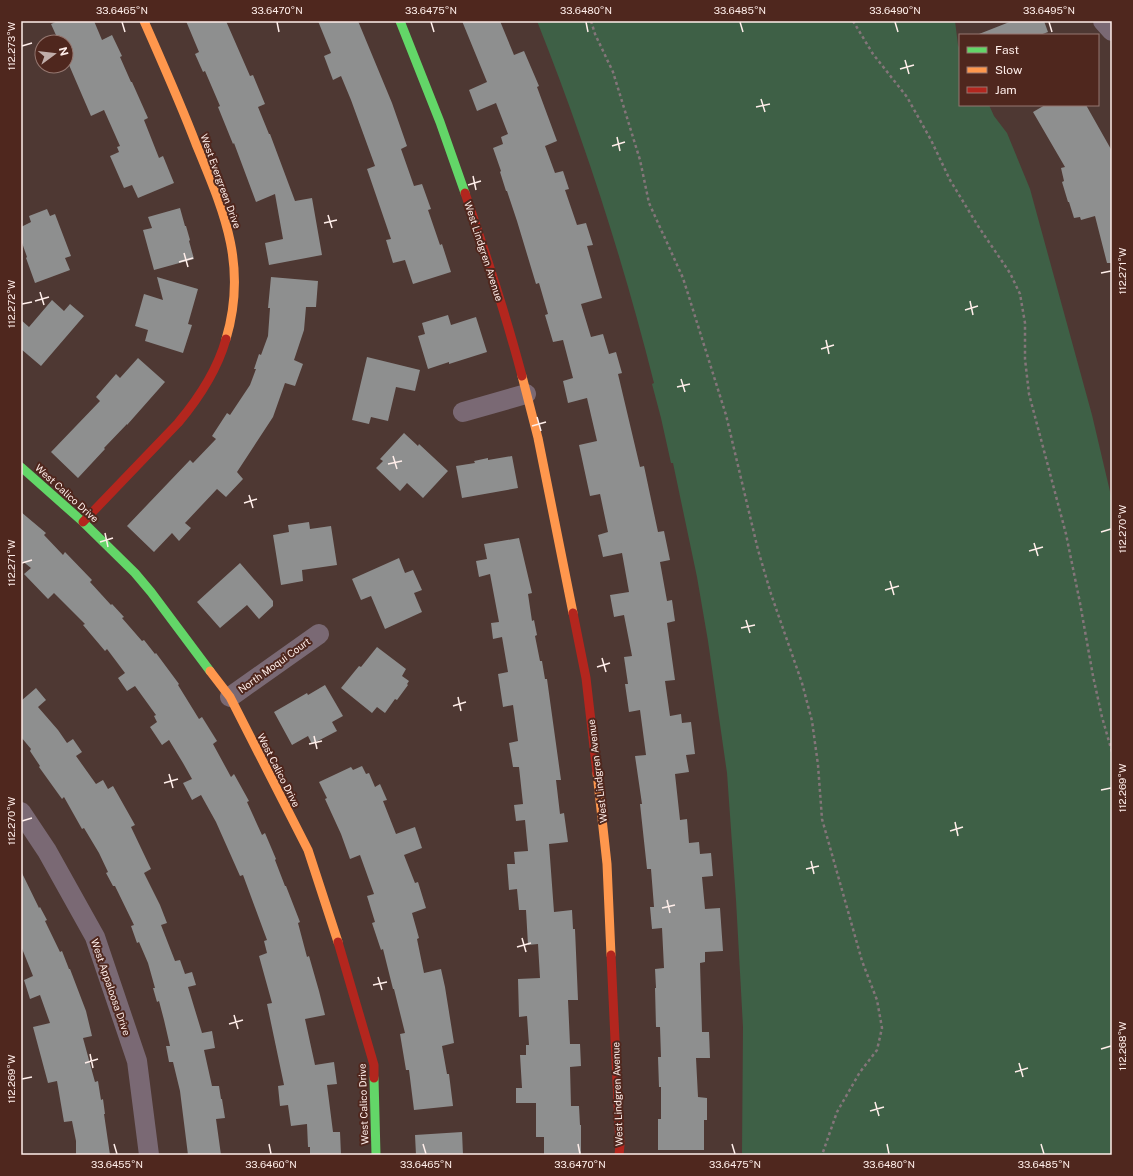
<svg xmlns="http://www.w3.org/2000/svg" width="1133" height="1176" font-family="'Public Sans',sans-serif">
<style>
.green{fill:#3e6046}
.building{fill:#8e8f8f}
.lines{fill:none;stroke-linecap:round;stroke-linejoin:round}
.path{stroke:#84757a;stroke-width:2.5;stroke-dasharray:3 3;stroke-linecap:butt}
.street{stroke:#7a6974;stroke-width:20}
.fast{stroke:#63d668;stroke-width:9}
.slow{stroke:#ff974d;stroke-width:9}
.jam{stroke:#b3261e;stroke-width:9}
.ticks{fill:none;stroke:#ffeeea;stroke-width:1.5}
.labels{text-anchor:middle;dominant-baseline:central;stroke-width:4;stroke-linejoin:round;paint-order:stroke}
.street-label{font-size:10px;fill:#ffeeea;stroke:#4f271e}
.neatline{fill:none;stroke:#ffeeea;stroke-width:1.5}
.ticks-label{font-size:10px;text-anchor:middle;fill:#ffeeea}
</style>
<rect width="100%" height="100%" fill="#4e3833"/>
<path class="green" d="M537,21H955L958,45L960,50V105H989L994,116L1007,133L1030,189L1092,415L1112,500V1155H742L743,1027L736,900L727,773L708,641L697,577L673,463H671L661,418L652,384L654,383C623,260 584,139 537,21Z"/>
<path class="building" d="M58,21H94L102,40L112,35L122,56L120,57L131,82H132L148,118L144,120L159,158L163,156L174,183L138,198L132,185L124,188L110,156L119,152L117,147L120,146L104,110L91,116L66,58V42H59L51,24Z
M186,21H226L250,76L253,75L265,104L258,107L269,134H270L295,201L312,198L322,255L269,265L265,243L283,239L275,194L256,202L234,143L233,144L218,107L220,106L205,71L203,72L195,54L199,52Z
M318,21H358L392,103L407,146L401,149L414,186L422,184L431,209L428,210L440,245L442,244L451,272L413,284L405,260L393,263L386,240L391,239L367,169L375,166L351,100L341,76L333,80L324,56L331,53Z
M462,21H500L514,55L524,51L539,86L537,87L557,141L545,146L555,173L563,171L569,189L565,190L577,225L586,223L593,245L587,246L602,298L581,304L591,337L603,334L609,354L616,352L622,373L618,374L640,467L644,466L658,532L664,531L670,560L660,562L667,601L672,600L675,621L667,623L675,680L665,681L670,716L681,714L682,723L691,722L695,754L686,755L689,772L675,774L680,820L687,819L689,843L699,842L700,854L711,853L713,876L702,877L705,909L720,908L723,951L705,952V962L700,963L702,1032H709L710,1058H696L698,1097L707,1098V1120H704V1150H658V1119H661V1087H659L658,1057H661L660,1027H656L655,988H656L655,969L664,968L662,928L652,929L650,907H654L651,869H647L640,804H642L635,756L646,755L640,710L629,712L625,684H628L624,657L632,656L624,615L614,617L610,595L629,592L622,553L603,557L598,535L608,532L600,494L590,496L579,445L597,441L587,398L568,403L563,381L573,378L563,340L553,342L545,315L548,314L539,283L536,284L517,221L507,191H506L500,172L501,171L493,148L503,144L501,137L508,134L496,103L477,111L469,90L487,82Z
M1012,21H1044L1048,32L1040,35H979V34Z
M1045,105H1086L1112,151V263H1107L1095,216L1081,220L1080,217L1074,218L1069,202H1068L1062,182L1064,181L1061,168L1065,167L1033,112Z
M180,208L185,226H186L190,240L189,241L194,259L154,270L143,230L152,228L148,217Z
M47,209L50,216L55,214L71,256L65,258L70,270L35,283L26,258L27,257L21,240V227L31,222L29,216Z
M157,277L198,289L188,324L192,325L183,353L145,341L148,330L135,326L144,294L163,300Z
M271,277L318,281L316,307H306L304,330L294,360L303,364L295,386L285,383L273,417L237,472L243,479L226,497L217,489L185,523L191,528L179,541L172,533L154,552L127,526L190,460L193,463L216,439L212,436L227,413L230,415L250,385L256,369H254L259,354L261,355L268,336L270,308H268Z
M52,300L64,311L70,304L84,316L41,366L21,349V320L29,327Z
M448,315L451,325L476,317L487,352L449,364V362L428,369L418,336L425,334L422,323Z
M367,357L420,370L415,391L396,387L388,421L371,417L369,424L352,420Z
M138,358L165,382L127,425V424L104,448L105,449L78,478L51,452L100,401L96,397L116,374L120,378Z
M404,433L418,446L419,444L448,471L423,498L407,483L400,491L376,468L383,461L380,459Z
M512,456L518,488L462,498L456,466L475,463L474,461L488,458V460Z
M21,512L46,533L44,535L63,555L65,552L92,580L90,582L111,605L112,604L124,617L122,618L142,641L144,640L155,654L156,653L179,684L178,685L199,719L202,717L217,741L213,744L231,777L234,774L249,801L247,802L262,835L265,833L276,859L275,860L285,886H286L300,922L298,923L307,957L309,956L319,991L325,1015L305,1019L315,1065L334,1062L337,1084L327,1085L333,1132H340L341,1155H310V1147H308L307,1124L291,1126L288,1105L280,1106L278,1086L284,1085L267,1004L272,1003L259,956L267,953L264,941L267,940L243,875L240,876L216,822L201,795L192,800L183,783L192,779L183,763L169,740L162,745L150,727L157,722L154,716L156,715L135,686L127,691L118,678L125,673L107,649L105,651L83,625L85,624L54,593L48,599L24,574L31,568L21,560Z
M309,522L310,529L331,526L337,565L302,570L303,581L281,585L273,535L289,532L288,525Z
M519,538L532,593L528,594L532,621L534,620L537,635L535,636L540,661H542L545,679H547L561,780H556L560,814L564,813L568,842L549,844L554,912L572,910L573,929H575L578,1000H568L570,1044H580L581,1066L570,1067L571,1106H579L580,1125H581V1155H544V1137H536V1103H516V1088H522L520,1055H526V1045H529L527,1016L519,1017L518,979L540,978L538,944L528,945L526,910H519L517,889L509,890L507,864H515L514,852L528,851L525,820L516,821L514,805L523,804L519,767H513L509,743L518,741L513,705L503,707L498,674L508,672L502,637L493,639L491,623L499,622L490,574L479,577L476,561L487,559L484,544Z
M399,558L405,573L413,570L422,590L414,593L422,612L385,629L371,596L361,600L352,579Z
M240,563L273,601V606L259,619L247,605L220,628L197,602Z
M377,647L406,669L402,676L409,681L407,684L408,685L397,700L395,699L385,713L377,707L372,713L341,688L359,666L361,667Z
M325,685L343,716L332,722L337,731L312,744L308,736L292,745L274,712L307,693L308,695Z
M36,688L46,700L38,707L58,730L67,743L73,739L82,752L76,756L96,784L103,780L108,789L113,786L135,825L131,827L151,869L144,873L160,905L167,923L161,925L175,961L180,960L185,974L192,972L196,985L188,987L202,1033L212,1031L215,1048L204,1050L212,1086H219L221,1099H222L225,1118L216,1119L221,1155H188L180,1091L173,1062H169L166,1046H170L164,1020L159,1001L157,1002L153,988H155L148,963L139,942L137,943L131,926L134,925L115,886H113L106,873L108,872L99,853L84,828L82,829L64,797L62,799L39,767L40,766L30,751L31,749L21,737V701Z
M362,766L366,774L369,773L375,787L380,784L387,800L383,801L396,834L415,827L422,848L404,855L415,883L418,882L426,908L412,913L419,938L417,939L424,973L441,969L445,987L454,1043L442,1046L447,1074H449L453,1106L414,1110L409,1070H406L400,1034L405,1033L394,989H393L383,949L381,950L372,923L375,922L367,896L374,894L360,855L350,859L341,834L325,799L327,798L319,782L351,767L353,770Z
M21,871L39,908L40,907L47,920L45,921L60,952L62,951L69,969H70L86,1011L92,1036L83,1038L95,1082L98,1081L101,1100L103,1099L105,1114H104L110,1155H76V1141L72,1121L64,1122L57,1081L48,1083L33,1027L50,1023L40,995L30,999L24,980L33,976L21,946Z
M462,1132L463,1155H416L415,1135Z"/>
<g class="lines">
<path class="path" d="M591,21L595,34L613,72L640,160L649,203L683,278L726,415L758,550L771,594L802,683L812,721L818,765L822,819L862,961L877,1000L882,1028L877,1050L860,1072L837,1112L822,1155
M853,21L873,54L907,97L931,140L950,180L978,226L1010,273L1020,294L1025,323V359L1029,394L1066,534L1080,603L1093,676L1102,717L1112,752"/>
<path class="street" d="M1103,21L1112,31
M463,412L526,394
M230,697L319,634
M21,812L47,851L95,937L137,1061L149,1155"/>
<path class="fast" d="M400,21L440,122L465,193
M21,467L83,522L135,573L151,592L210,671
M374,1078L376,1155"/>
<path class="slow" d="M144,21C162,62 180,102 196,144C224,212 248,265 226,339
M522,376L538,438L573,613
M210,671L230,697L308,850L338,942
M597,773L607,864L611,955"/>
<path class="jam" d="M465,193C486,254 506,315 522,376
M83,522L178,423C199,398 217,371 226,339
M573,613L586,678L597,773
M338,942L374,1065V1078
M611,955L620,1145L619,1155"/>
</g>
<path class="ticks" d="M122,22L125,32M277,22L279,32M431,22L434,32M586,22L588,32M740,22L743,32M895,22L898,32M1049,22L1052,32M22,46L32,43M905,60L909,74M900,69L914,65M761,99L765,112M756,107L770,104M617,137L620,151M612,146L625,142M473,176L476,190M468,185L481,181M328,215L332,228M324,223L337,220M184,253L188,267M179,262L193,258M1101,273L1111,271M40,292L44,305M35,301L49,297M970,301L973,315M22,304L32,302M965,310L978,306M826,340L829,354M821,349L834,345M681,379L685,392M677,387L690,384M537,417L541,431M532,426L546,422M393,456L397,469M388,464L402,461M249,495L253,508M244,503L257,499M1101,532L1111,529M105,533L108,547M100,542L113,538M1034,543L1038,556M1029,551L1043,547M22,563L32,560M890,581L894,595M885,590L899,586M746,620L750,633M741,628L755,625M602,658L606,672M597,667L610,663M458,697L461,711M453,706L466,702M314,736L317,749M309,744L322,741M169,774L173,788M164,783L178,779M1101,790L1111,788M22,821L32,818M955,822L958,836M950,831L963,827M811,861L814,874M806,869L819,866M667,900L670,913M662,908L675,905M522,938L526,952M517,947L531,943M378,977L382,990M373,985L387,982M234,1015L238,1029M229,1024L243,1020M1101,1049L1111,1046M90,1054L93,1068M85,1063L98,1059M1019,1063L1023,1077M1015,1072L1028,1068M22,1079L32,1077M875,1102L879,1116M870,1111L884,1107M114,1144L117,1154M269,1144L271,1154M423,1144L426,1154M578,1144L580,1154M732,1144L735,1154M887,1144L889,1154M1041,1144L1044,1154"/>
<g class="labels">
<g class="street-label">
<text transform="translate(221 181) rotate(70)">West Evergreen Drive</text>
<text transform="translate(484 251) rotate(72)">West Lindgren Avenue</text>
<text transform="translate(67 493) rotate(42)">West Calico Drive</text>
<text transform="translate(274 665) rotate(-36)">North Moqui Court</text>
<text transform="translate(279 770) rotate(63)">West Calico Drive</text>
<text transform="translate(597 771) rotate(-97)">West Lindgren Avenue</text>
<text transform="translate(111 987) rotate(71)">West Appaloosa Drive</text>
<text transform="translate(617 1094) rotate(-92)">West Lindgren Avenue</text>
<text transform="translate(363 1104) rotate(-92)">West Calico Drive</text>
</g>
</g>
<rect width="1133" height="1176" fill="none" stroke="#4f271e" stroke-width="44"/>
<rect x="959" y="34" width="140" height="72" fill="#4f271e" stroke="#957770"/>
<rect x="967" y="47" width="20" height="6" fill="#63d668" stroke="#957770"/>
<text x="995" y="54" font-size="12" fill="#ffeeea">Fast</text>
<rect x="967" y="67" width="20" height="6" fill="#ff974d" stroke="#957770"/>
<text x="995" y="74" font-size="12" fill="#ffeeea">Slow</text>
<rect x="967" y="87" width="20" height="6" fill="#b3261e" stroke="#957770"/>
<text x="995" y="94" font-size="12" fill="#ffeeea">Jam</text>
<g transform="translate(54 54) rotate(75)"><circle r="19" fill="#4f271e" stroke="#957770"/>
<path d="M0-3L7 15L0 10L-7 15Z" fill="#c1aeaa"/>
<text y="-6" font-size="11" font-weight="bold" text-anchor="middle" fill="#ffeeea">N</text>
</g>
<rect x="22" y="22" width="1089" height="1132" class="neatline"/>
<g class="ticks-label">
<text x="122" y="14">33.6465°N</text>
<text x="277" y="14">33.6470°N</text>
<text x="431" y="14">33.6475°N</text>
<text x="586" y="14">33.6480°N</text>
<text x="740" y="14">33.6485°N</text>
<text x="895" y="14">33.6490°N</text>
<text x="1049" y="14">33.6495°N</text>
<text transform="translate(11 46) rotate(-90)" y="4">112.273°W</text>
<text transform="translate(1122 271) rotate(-90)" y="4">112.271°W</text>
<text transform="translate(11 304) rotate(-90)" y="4">112.272°W</text>
<text transform="translate(1122 529) rotate(-90)" y="4">112.270°W</text>
<text transform="translate(11 563) rotate(-90)" y="4">112.271°W</text>
<text transform="translate(1122 788) rotate(-90)" y="4">112.269°W</text>
<text transform="translate(11 821) rotate(-90)" y="4">112.270°W</text>
<text transform="translate(1122 1046) rotate(-90)" y="4">112.268°W</text>
<text transform="translate(11 1079) rotate(-90)" y="4">112.269°W</text>
<text x="117" y="1168">33.6455°N</text>
<text x="271" y="1168">33.6460°N</text>
<text x="426" y="1168">33.6465°N</text>
<text x="580" y="1168">33.6470°N</text>
<text x="735" y="1168">33.6475°N</text>
<text x="889" y="1168">33.6480°N</text>
<text x="1044" y="1168">33.6485°N</text>
</g>
</svg>
